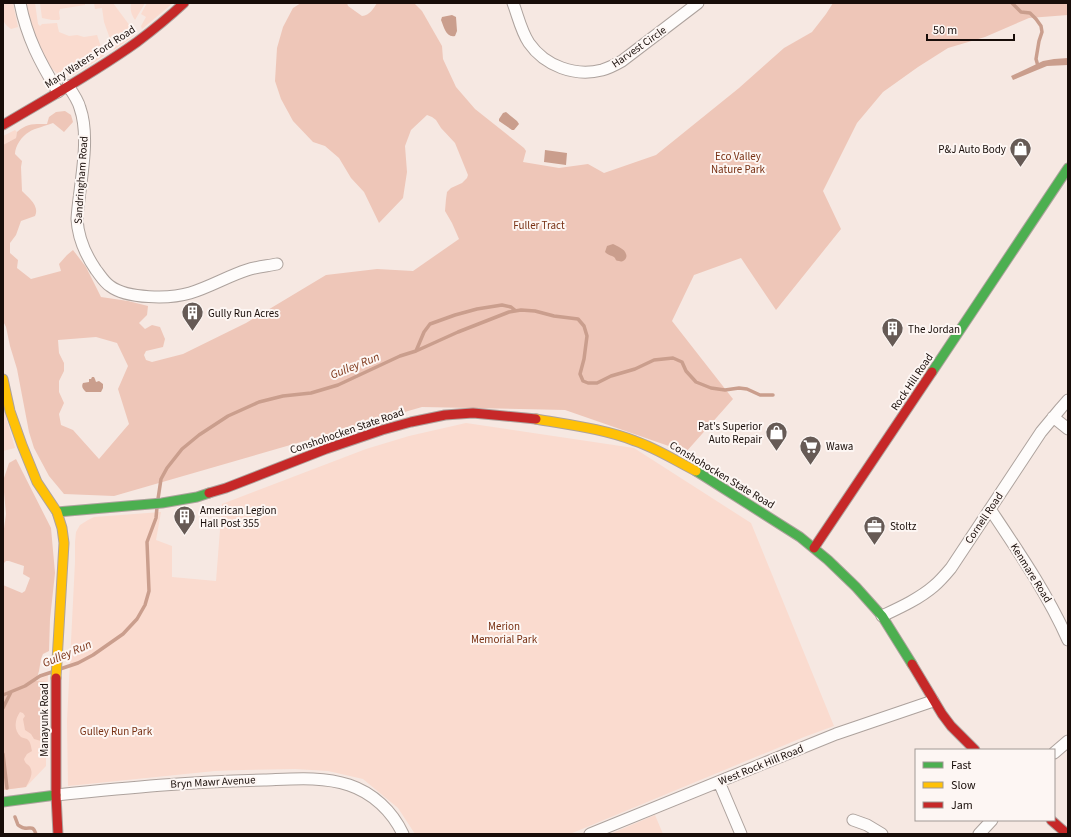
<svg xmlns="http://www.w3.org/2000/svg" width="1071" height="837" font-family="'Source Sans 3',sans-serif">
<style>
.green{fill:#fadbcf}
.forest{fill:#eec6b8;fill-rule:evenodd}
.water{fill:#ca9e8d}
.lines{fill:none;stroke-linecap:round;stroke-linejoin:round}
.stream{stroke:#ca9e8d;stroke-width:3.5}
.street-casing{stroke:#ada29d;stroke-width:13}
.fast-casing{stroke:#ada29d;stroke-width:11}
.slow-casing{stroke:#ada29d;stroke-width:11}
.jam-casing{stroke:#ada29d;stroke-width:11}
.street{stroke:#fefcfb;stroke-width:11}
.fast{stroke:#4caf50;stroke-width:9}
.slow{stroke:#ffc107;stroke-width:9}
.jam{stroke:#c62828;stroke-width:9}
.labels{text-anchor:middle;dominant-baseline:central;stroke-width:4;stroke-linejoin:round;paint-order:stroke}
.street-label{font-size:11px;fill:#180d09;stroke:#fdf6f3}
.poi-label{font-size:11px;fill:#180d09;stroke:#fdf6f3;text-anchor:start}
.park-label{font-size:11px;fill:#783114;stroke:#fdf6f3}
.water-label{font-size:12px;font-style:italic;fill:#7e3619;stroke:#fdf6f3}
</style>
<rect width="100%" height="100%" fill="#f6e8e2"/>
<path class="green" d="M3,3H13L18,27L11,29C0,22 3,15 3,3Z
M26,3H35L38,24L40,26L42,24L57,23L59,32L69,36L77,35L84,37L97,35L104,56L73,75H64L57,73L52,69L43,55L29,19Z
M40,3H85V5L60,9L59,12L60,19L59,20H52L42,18Z
M94,3H102L103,5V3H113L136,34L114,50L104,22L102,8L95,9Z
M131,3H145L135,20C131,14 130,10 131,3Z
M147,3H173L142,29L141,26L146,17L141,14Z
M15,130L17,132L16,138L3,145V136Z
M3,406L15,448L3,451Z
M466,423L634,448L751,523L834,726L804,737L570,834H415L398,808L363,779L328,771L295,769L242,770L215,771L68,786L67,721L75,562V542L76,532L80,525L88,520L94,517L161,512L156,540L172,546V577L216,581L222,504L366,449L409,436Z
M48,675L46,720V766L26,787L3,790V697Z
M655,815L663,834H610Z"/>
<path class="forest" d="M301,3H347L348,6L362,16C370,15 373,9 377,3H414L422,11L442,46L443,59L456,87L475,109L524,148L526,151L523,162L559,168L588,164L604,173L656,155L739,88L784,48L812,32L826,14L833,3H1068V15L1029,18L985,37L948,48L918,67L883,92L857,123L823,191L841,229L776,310L741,258L694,275L672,321L733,399L686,452L565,410L422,407L114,496L64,494L49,476L34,448L29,432L17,369L10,346L6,327L3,321V145L16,138L17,132C27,123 34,124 47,124L49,117L56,112L65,111L71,115L73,122L64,132L53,123C46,126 35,128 29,132C22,136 15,146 15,154L22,161L21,167L22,191C28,197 40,206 35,216L21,221L16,235L10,243V253L18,260L17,268L31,279L61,271L59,264L67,255L73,250L86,267L101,297L128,301L148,306L147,315L139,323L145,329L152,325L160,327L165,339L163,347L146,351L144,355L146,360L152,362L183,354L246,323L326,275L377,269L413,271L459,239L452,223L445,211L446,199L447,192L451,188L462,183L467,178L468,175L455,143L441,128L436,120L432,117L427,115L411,130L405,146L407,172L403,198L379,223L364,192L351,178L339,158L325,146L313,142L293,121L281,99L275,81L277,48L283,27L293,8ZM96,337L117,343L128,366L118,389L129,424L99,459L73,430L61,425L59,414L64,403L59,392V381L64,371V363L59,353L58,340Z
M16,459L51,528L55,573L50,619L49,651L43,654L41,659L39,671L36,681L48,682L46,745L41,741L34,739L31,734L25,730L23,719L25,716L23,713L20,712C15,719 13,730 21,737C22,738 25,738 27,739C31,742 31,747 32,751L27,754L24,759C25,764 28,764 30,767C34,774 29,781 26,787L3,790V585L22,593L25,591L30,578L23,574L24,566L9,561H6L3,564V536L6,514L3,481L9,463Z"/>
<path class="water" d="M452,15L456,17L457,31L455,36C446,38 444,27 441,20L442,17Z
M1068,58V65L1047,66L1013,80L1011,76L1043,61L1054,59Z
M506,112L517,121L519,124L514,130H512L499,121V119L503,113Z
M545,150L567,153L566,165L544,162Z
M613,244C617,246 625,249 626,254C628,258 623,263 619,261C614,260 617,260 614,257C610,255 608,255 605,252L607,246Z
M92,377H94L95,379L96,382L99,381L103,384V388L101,392H86C83,389 81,387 83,383L89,382V379H91Z"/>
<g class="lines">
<path class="stream" d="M1012,3L1021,12L1030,13L1036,19L1041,26L1042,32L1039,41L1036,59L1038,66
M416,351L424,332L430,324L455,315L477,309L502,305L511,307L516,311
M158,499L161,479L167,468L182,449L199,435L228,416L259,402L283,396L311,393L338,385L400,356L416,351L458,332L509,312L521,310L535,311L554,316L578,319L584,326L587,336L584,359L580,374L583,381L588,383H597L611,376L635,369L654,360L673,358L682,362L686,371L696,382L711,388L725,390L739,388L747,389L760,395H773
M60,669L78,663L93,655L123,634L137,619L145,605L149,591L147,542L156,518L157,507
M3,695L25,686L40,676L52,672
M3,708L11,692
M3,754L7,788
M15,817L18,825C20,826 22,828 24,828C31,829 33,825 36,834"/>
<defs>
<path id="street" d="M20,3C27,38 40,62 58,92
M513,3C518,16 521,31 529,43C545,66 575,77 602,70C609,68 615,65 622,61L698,3
M68,86C73,93 78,100 80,108C91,139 79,186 77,219C78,238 85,254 96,270C100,275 104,282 110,286C127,299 170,299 190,293C210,287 228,276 247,270C256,267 267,266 277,264
M1053,417L1068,429
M990,509C1018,551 1047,593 1068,640
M882,616C899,608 919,599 934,586C940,581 946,574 951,568L1041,432L1061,408L1068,400
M1054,753L1068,741
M719,782L741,834
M56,795C125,788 194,781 264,780C292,779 322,776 349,785C373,793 392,811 403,834
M853,820L867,825L882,834
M590,834L836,734L933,701
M979,834L992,820"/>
<path id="fast" d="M932,372L1068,168
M696,471L800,537L828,560L856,587L882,616L912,664
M57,512L162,503L197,497L209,493
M3,802L56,795"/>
<path id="slow" d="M3,379L10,411L22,445L37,482L57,512L62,528L64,543L56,678
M536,419C570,425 604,429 635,441C656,448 676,461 696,471"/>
<path id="jam" d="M3,125C48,98 94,73 137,42C153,30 169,17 184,3
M209,493L226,488L326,449L382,430L411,422L445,415L473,413L536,419
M814,548L932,372
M912,664L942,714L951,726L975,750
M56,678V795L58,834
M1051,820L1067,834"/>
</defs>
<use href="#street" class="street-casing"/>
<use href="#fast" class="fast-casing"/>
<use href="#slow" class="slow-casing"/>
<use href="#jam" class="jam-casing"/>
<use href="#street" class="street"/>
<use href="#fast" class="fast"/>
<use href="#slow" class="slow"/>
<use href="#jam" class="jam"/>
</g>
<defs>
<symbol id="shop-pin" viewBox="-11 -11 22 30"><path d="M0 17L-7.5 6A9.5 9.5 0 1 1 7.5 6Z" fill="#665a55" stroke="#fdf6f3"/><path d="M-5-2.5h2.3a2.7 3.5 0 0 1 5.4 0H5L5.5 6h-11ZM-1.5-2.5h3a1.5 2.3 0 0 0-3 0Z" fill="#fff"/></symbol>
<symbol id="building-pin" viewBox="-11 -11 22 30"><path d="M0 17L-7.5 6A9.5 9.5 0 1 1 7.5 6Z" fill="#665a55" stroke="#fdf6f3"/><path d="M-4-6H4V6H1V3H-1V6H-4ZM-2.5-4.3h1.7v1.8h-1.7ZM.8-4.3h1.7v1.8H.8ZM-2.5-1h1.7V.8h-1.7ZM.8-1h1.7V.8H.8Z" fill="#fff"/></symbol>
<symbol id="supermarket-pin" viewBox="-11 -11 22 30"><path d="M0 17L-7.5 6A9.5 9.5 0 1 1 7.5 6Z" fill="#665a55" stroke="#fdf6f3"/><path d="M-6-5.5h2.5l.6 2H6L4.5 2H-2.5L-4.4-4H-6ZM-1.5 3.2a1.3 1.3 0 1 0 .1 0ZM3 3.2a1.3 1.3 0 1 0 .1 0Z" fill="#fff"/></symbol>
<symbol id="office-pin" viewBox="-11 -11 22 30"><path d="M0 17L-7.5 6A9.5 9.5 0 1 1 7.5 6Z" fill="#665a55" stroke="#fdf6f3"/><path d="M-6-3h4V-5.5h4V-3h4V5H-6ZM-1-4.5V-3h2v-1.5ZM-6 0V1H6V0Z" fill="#fff"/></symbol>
</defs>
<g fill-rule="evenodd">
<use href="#shop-pin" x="1008" y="136" width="25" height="34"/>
<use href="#building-pin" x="180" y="300" width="25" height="34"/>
<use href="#building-pin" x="880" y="316" width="25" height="34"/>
<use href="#shop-pin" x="764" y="420" width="25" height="34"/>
<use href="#supermarket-pin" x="798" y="434" width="25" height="34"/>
<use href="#building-pin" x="172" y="504" width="25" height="34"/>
<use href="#office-pin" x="862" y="514" width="25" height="34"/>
</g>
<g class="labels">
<g class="street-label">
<text transform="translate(639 47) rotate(-35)">Harvest Circle</text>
<text transform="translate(90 57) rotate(-33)">Mary Waters Ford Road</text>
<text transform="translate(81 180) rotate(-86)">Sandringham Road</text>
<text transform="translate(912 382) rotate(-56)">Rock Hill Road</text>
<text transform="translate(347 431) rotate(-19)">Conshohocken State Road</text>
<text transform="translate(722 475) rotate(31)">Conshohocken State Road</text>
<text transform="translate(984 518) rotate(-56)">Cornell Road</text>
<text transform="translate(1031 573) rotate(58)">Kenmare Road</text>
<text transform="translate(44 720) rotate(-90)">Manayunk Road</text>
<text transform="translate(761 765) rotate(-22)">West Rock Hill Road</text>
<text transform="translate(213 782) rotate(-3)">Bryn Mawr Avenue</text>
</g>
<g class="poi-label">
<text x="1006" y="149" text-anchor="end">P&amp;J Auto Body</text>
<text x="208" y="313">Gully Run Acres</text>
<text x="908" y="329">The Jordan</text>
<text x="762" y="426" text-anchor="end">Pat's Superior<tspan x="762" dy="13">Auto Repair</tspan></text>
<text x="826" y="446">Wawa</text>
<text x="200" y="510">American Legion<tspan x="200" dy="13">Hall Post 355</tspan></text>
<text x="890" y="526">Stoltz</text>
</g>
<g class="park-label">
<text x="738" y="156">Eco Valley<tspan x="738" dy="13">Nature Park</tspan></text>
<text x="539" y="225">Fuller Tract</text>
<text x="504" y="626">Merion<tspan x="504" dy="13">Memorial Park</tspan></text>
<text x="116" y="731">Gulley Run Park</text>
</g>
<g class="water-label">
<text transform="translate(355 366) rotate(-22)">Gulley Run</text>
<text transform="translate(67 654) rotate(-23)">Gulley Run</text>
</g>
</g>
<rect width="1071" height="837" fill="none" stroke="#180d09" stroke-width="8"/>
<rect x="915" y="749" width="140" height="72" fill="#fdf6f3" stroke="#a19995"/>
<rect x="923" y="762" width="20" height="6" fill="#4caf50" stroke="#a19995"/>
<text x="951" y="769" font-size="12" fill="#180d09">Fast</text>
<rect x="923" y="782" width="20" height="6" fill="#ffc107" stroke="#a19995"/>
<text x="951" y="789" font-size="12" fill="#180d09">Slow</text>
<rect x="923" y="802" width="20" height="6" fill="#c62828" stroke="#a19995"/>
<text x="951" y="809" font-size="12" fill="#180d09">Jam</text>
<path d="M927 34v6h87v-6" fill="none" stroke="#180d09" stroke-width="2"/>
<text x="933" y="34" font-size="12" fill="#180d09" stroke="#fdf6f3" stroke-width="3" paint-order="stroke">50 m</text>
</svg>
